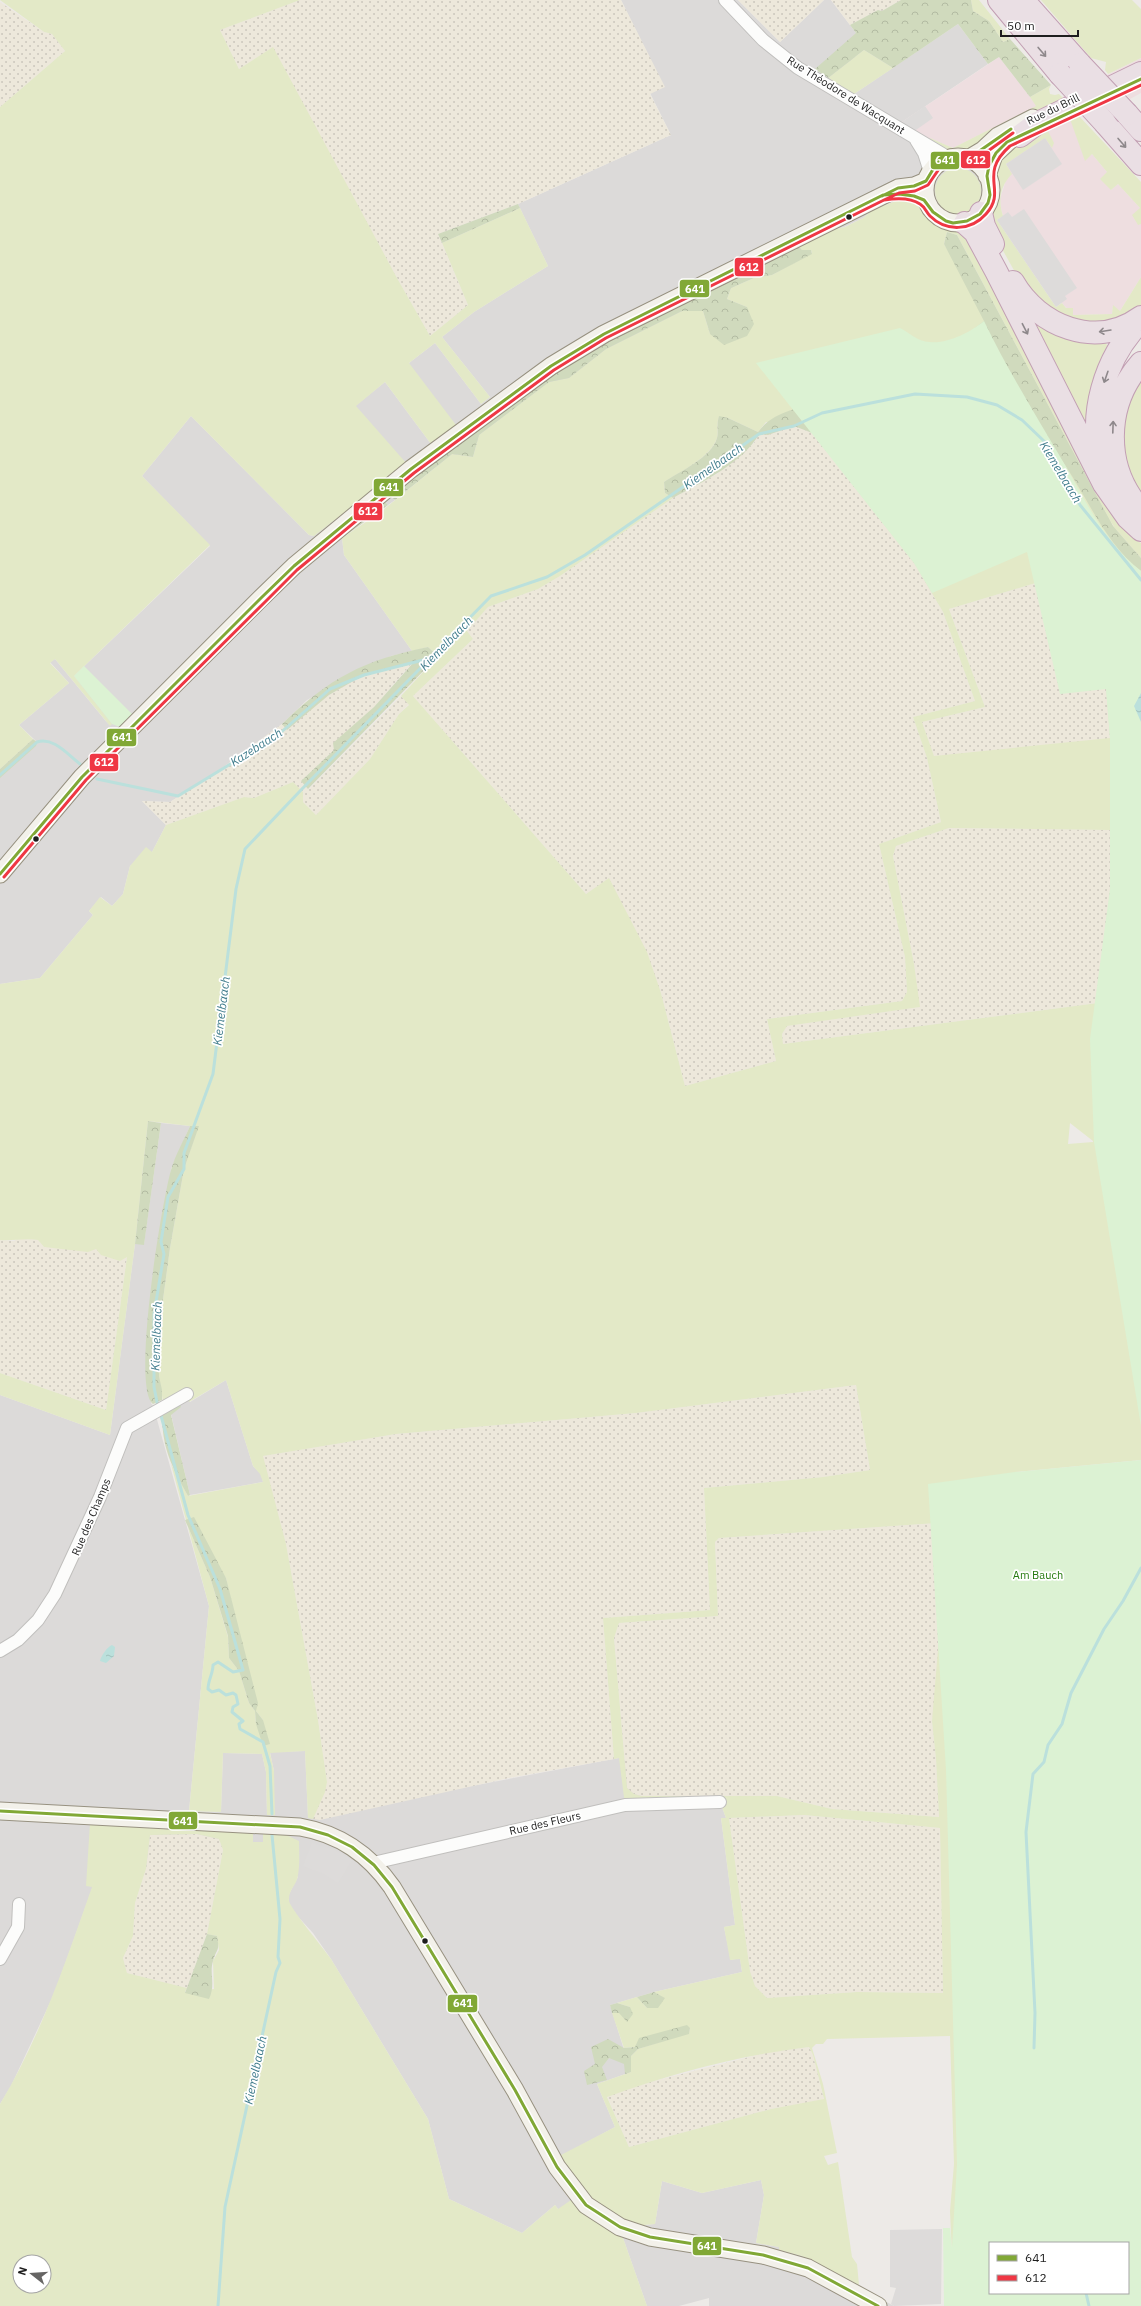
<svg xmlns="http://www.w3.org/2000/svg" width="1141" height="2306" font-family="'IBM Plex Sans',sans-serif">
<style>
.residential{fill:#dcdad9}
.commercial{fill:#eedee0}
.farmland{fill:url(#farmland-dots)}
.grass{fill:#e3e9c7;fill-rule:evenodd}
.forest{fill:url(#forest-crowns)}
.park{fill:#dcf2d3;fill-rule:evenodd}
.parking{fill:#dddbda}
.water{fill:url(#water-ripples)}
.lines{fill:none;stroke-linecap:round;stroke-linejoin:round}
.stream{stroke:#bbe0dc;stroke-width:3}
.street-casing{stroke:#c0bfbd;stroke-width:14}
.secondary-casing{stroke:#979180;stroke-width:19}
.highway-casing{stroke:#c29fb3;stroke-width:24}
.street{stroke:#fcfcfb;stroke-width:12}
.secondary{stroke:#f3f1ea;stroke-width:17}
.highway{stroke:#eadfe4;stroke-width:22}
.highway-bridge-casing{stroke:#c29fb3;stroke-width:24;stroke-linecap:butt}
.highway-bridge{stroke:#eadfe4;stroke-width:22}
.bus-1-casing{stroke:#fff;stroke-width:6}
.bus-2-casing{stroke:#fff;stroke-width:6}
.bus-1{stroke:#81a836;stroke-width:3}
.bus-2{stroke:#ef3744;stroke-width:3}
.oneway{stroke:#8e888b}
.bus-dot{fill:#1e1e1e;stroke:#fff;stroke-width:1.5}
.labels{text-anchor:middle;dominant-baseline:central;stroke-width:3.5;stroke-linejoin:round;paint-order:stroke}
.street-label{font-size:11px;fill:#1e1e1e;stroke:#fff}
.park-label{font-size:11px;fill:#257a0e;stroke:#fff}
.water-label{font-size:12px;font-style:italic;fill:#417d8d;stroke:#fff}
.line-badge{stroke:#fff;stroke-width:1.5}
.badge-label{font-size:11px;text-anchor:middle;font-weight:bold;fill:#fff}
</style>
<defs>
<pattern id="farmland-dots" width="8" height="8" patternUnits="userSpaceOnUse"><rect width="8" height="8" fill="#ede8db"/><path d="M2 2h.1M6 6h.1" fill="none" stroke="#cbc7bc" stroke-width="1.8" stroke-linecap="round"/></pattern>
<pattern id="forest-crowns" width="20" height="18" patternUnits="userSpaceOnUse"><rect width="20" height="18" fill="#d0dabd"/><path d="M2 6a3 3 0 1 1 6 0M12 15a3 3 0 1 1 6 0" fill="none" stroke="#b2bba2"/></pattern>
<pattern id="water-ripples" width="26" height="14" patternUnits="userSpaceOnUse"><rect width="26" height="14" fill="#bbe0dc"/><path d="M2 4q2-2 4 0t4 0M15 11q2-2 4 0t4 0" fill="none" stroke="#a0c0bc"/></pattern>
</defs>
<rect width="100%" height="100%" fill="#edeae7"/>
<path class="residential" d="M621,0H738L780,42L824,0H831L856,33L854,94L958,24L988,64L899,124L949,150L967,153L981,157L994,168L996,196L992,208L988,214L962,229L945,227L935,222L921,205L896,201L874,209L863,218L844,227L827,231L390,495L395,500L388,505L385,502L337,538H342L344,555L412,651L391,656L307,700L282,724L218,771L170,802L142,801L166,825L152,852L130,866L123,894L112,906L101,897L89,911L93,915L40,978L0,984V775L37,742L19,725L69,683L50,662L55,659L109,725L74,676L210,546L142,476L191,416L309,535L314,536L355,406L385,382L431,444L409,363L435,343L481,404L490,397L442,337L474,312L548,266L518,204L671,135L650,93L664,87Z
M161,1123L190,1126L171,1169L151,1403L154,1407L187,1394L190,1402L226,1380L253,1466L261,1474L263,1482L190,1495L171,1414L181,1406L156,1416L209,1606L189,1811L221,1812L223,1753L262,1754L266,1772L267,1815L274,1771L270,1752L305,1751L308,1817L619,1758L720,1802L726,1818H721L735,1925L724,1927L731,1960L740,1958L742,1972L654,1992L610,2005L631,2072L597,2084L615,2127L561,2156L565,2163L644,2225L655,2224L662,2181L702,2193L761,2180L764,2195L756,2243L780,2247L779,2250L802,2256L894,2306H709V2298L679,2306H647L622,2235L558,2209L555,2205L522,2233L449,2199L428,2119L331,1959L313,1933L292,1910L289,1903V1894L298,1877L263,1833V1842H253V1831L86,1886H93L55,1992L11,2086L0,2104V1395L110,1435L135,1244H144Z"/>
<path class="commercial" d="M999,57L1037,106L953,148L930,138L928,141L899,124Z
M1141,58V93L1130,99L1126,94L1078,115L1085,160L1092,154L1107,172L1111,190L1118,184L1140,208L1138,224H1141V277L1120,311L1113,306L1112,314L1073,315L1062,303L1003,216L1001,208L1000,199L1006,180L1012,122Z"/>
<path class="farmland" d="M300,0H621L665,87L650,94L671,135L518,204L438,234L468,305L430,336L397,278L272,48L239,69L220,30Z
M738,0H824L780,42Z
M831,0H901L882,11L878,10L850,25Z
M0,2L44,32L52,34L65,51L0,107Z
M794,426L812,433L914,563L943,612L975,701L913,717L927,758L941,822L879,844L905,957L907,992L902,1001L767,1019L776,1061L685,1086L661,993L609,879L586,894L413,696L473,639L467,631L488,607L538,589L560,576L673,498L717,474L754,443L759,434L769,435Z
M1039,582L1106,688L1110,739L934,757L922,722L985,707L949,609Z
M412,663L374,707L334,743V750L301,781L309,789L401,696L409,704L399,714L370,759L316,815L303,802L293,782L254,798L244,797L166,825L142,801L170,802L218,771L282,724L287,729L329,695L364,675Z
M949,828L1110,830L1113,1001L783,1044L782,1034L786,1026L919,1007L914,964L893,856L896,846Z
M19,1238L38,1240L44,1247L96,1249L127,1257L106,1410L0,1373V1240L14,1241Z
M856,1385L870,1470L823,1477L704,1488L710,1610L603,1618L614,1759L509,1778L320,1820L313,1819L327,1782L318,1720L286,1544L262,1456L396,1434L636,1413Z
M937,1523L974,1524L932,1721L936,1759L939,1817L832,1809L777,1796H641L634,1794L627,1788L614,1637L619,1623L718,1616L715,1542L719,1538Z
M804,1815L940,1828L943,1993L857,1992L767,1998L755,1986L750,1971L729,1818Z
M197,1834L219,1839L223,1850L207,1934L187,1988L127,1973L123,1958L133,1936L135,1903L146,1869L150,1835Z
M809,2047L813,2055L824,2100L771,2109L629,2147L607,2096L646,2083L769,2052Z"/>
<path class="grass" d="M0,0H300L220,30L239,69L273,47L397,278L430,336L468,305L442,243L520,208L548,266L474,312L442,337L490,397L481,404L435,343L409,363L456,425L431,444L385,382L356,406L407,464L314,536L309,535L191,416L142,476L210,545L74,676L112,724L110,726L55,659L50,663L69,683L19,725L33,739L0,769V107L65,51L52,34L44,32Z
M971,0H979L1010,39L1003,42L989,21L973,11Z
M1041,0H1132L1141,9V58L1108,74L1105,70L1106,62L1091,58Z
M864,50L893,68L854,94L828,78Z
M1051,85L1049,89L1050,94L1055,95L1059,94L1063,98L1013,122L1047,129L1054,143L1052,148L1045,138L1006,164L1012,174C1000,186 998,200 1003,216L997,220L1056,307L1062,303L1066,308H1073V315L1112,314L1113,305L1120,311L1141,277V309L1093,326L1053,315L1020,281L1001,247L988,214L996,196L994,168L980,157L941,148L928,141L930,138L953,148L1036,106L1030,97Z
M1078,115L1141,182V224L1138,225L1132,215L1140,208L1118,184L1111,190L1100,179L1107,172L1092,154L1085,161L1070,119Z
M935 191a23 23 0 1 1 46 0a23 23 0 1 1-46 0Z
M896,198L915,200C935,216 930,227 962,229L1110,510L1133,538L1141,543V558L1113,526L957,235L947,232L944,244L1140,570L1141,571V1460L1015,1472L1054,2210L952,2255L950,2211L954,2164L950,2036L827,2039L823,2044H816L812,2048L823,2084L837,2153L824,2156L828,2165L838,2162L852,2257L857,2264L859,2285L802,2256L779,2250V2247L756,2243L764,2195L761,2180L702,2193L662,2181L655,2224L644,2225L643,2229L590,2202L564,2169L565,2163L561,2155L615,2127L597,2084L631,2072V2056L638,2049L689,2033L690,2028L635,2047L624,2048L612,2013H619L630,2007L617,2003L637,1997L647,2008L664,1998L654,1992L742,1972L740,1959L730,1960L724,1927L735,1925L721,1818H726L720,1802L625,1805L619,1758L614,1759L603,1618L710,1610L704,1488L823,1477L870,1470L856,1385L636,1413L396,1434L263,1456L286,1544L318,1720L327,1782L325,1792L313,1819L308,1818L305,1751L270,1753L274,1771L275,1815H267L266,1772L262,1754L223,1753L221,1812L189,1811L209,1606L171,1464L188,1496L263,1482L260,1474L253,1466L226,1380L189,1402L187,1394L163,1402L159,1376V1329L170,1248L184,1169L198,1127L148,1121L135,1244L110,1435L0,1395V1373L106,1410L127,1257L120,1261L101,1255L96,1249L88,1252L44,1247L38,1240C24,1238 14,1241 0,1240V984L40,978L93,915L89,911L100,897L112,906L123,894L130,866L146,847L152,852L166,825L244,797L254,798L293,782L303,792V802L316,815L370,759L399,714L409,705L401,696L438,656L428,647L412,651L344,555L342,538L378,514L452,454L473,457L479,435L549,382L569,378L606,349L682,311H703L710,334L747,307L727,299L731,288L754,278L772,275L812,253L811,250H802L798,245L827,231L845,227L863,218L874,209L896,201ZM719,417L728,418L758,432L766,422L827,427L852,484L914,563L943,612L975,701L913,717L927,758L941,822L879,844L905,957L907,992L902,1001L767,1019L776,1061L685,1086L661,993L647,952L609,878L586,894L413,696L473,639L467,631L488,607L538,589L560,576L673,498L665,493L664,482C680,472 711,457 717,438C719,431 716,426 719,417ZM1039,582L1084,689L1106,688L1110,738L934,756L922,722L985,707L949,609ZM949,828L1110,830L1113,1001L783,1044L782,1034L787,1026L920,1007L914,964L893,856L896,846ZM1070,1123L1093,1141V1142L1068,1144ZM185,1520L226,1578L256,1711L263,1720L256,1724L255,1711L249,1703L239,1671L229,1658L228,1637L210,1577ZM937,1523L939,1638L932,1721L936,1759L939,1817L832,1809L777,1796H641L634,1794L627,1788L614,1638L619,1623L718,1616L715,1542L719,1538ZM804,1815L940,1828L943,1993L857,1992L767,1998L755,1986L750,1971L729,1818ZM809,2047L813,2055L824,2099L771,2109L629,2147L607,2097C672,2073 741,2055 809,2047Z
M1028,309L1104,341L1107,345L1093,445Z
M1141,374V497L1120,454L1124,407Z
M90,1823L253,1831V1842H263V1833L284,1834L299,1841C299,1852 300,1864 298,1875C297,1885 288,1890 289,1901C290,1908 324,1949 331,1959L428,2119L449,2199L522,2233L555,2205L558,2209L571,2200L583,2211L622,2235L647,2306H0V2104C41,2036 66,1961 92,1887L86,1886ZM197,1834L219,1839L223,1850L207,1934L217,1936L219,1950L213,1961L214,1989L185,1992L187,1988L127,1973L123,1958L133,1936L135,1903L146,1869L150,1835ZM20,2262H44V2286H20Z"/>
<path class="forest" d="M901,0H971L973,11L989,21L1003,42L1010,39L1051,85L1030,97L999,57L988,64L958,24L893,68L864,50L828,78L815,69L856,33L850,25L878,10L882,11Z
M518,204L520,208L442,243L438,234Z
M947,232L957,235L1113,526L1141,558V571C1106,544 1089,501 1065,465C1037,423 1008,381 979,339L975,328L984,321L944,244Z
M798,245L802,250H811L812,254L772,275L754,278L731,288L727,299L747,307L754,324L747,336L724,345L710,334L703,311H682L606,349L569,378L549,382L479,435L473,457L452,454L395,500L390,495L553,370L605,341Z
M823,403L812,433L794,426L768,435L759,434C744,462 701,483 673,498L665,493L664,482C679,472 712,457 717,438C719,431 716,426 719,416L728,418L758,432C774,411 798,408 823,403Z
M385,502L388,505L342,538H336L375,506Z
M428,647L438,656L308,789L301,781L334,750L333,743L374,707L412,664L364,675L329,695L287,730L282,724C329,678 364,660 428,647Z
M33,739L37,742L36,746L0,778V769Z
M148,1121L161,1123L144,1245L135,1244Z
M190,1126H199L184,1169L170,1248L159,1329V1376L162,1390V1400L153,1404C131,1387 162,1201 171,1170C175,1155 184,1140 190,1126Z
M180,1404L181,1407L171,1415L190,1495L188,1496C171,1465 162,1448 162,1413Z
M194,1517L226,1578L258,1703L256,1711L263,1720L270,1744L263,1746L256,1724L255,1711L249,1703L239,1671L229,1658L228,1636L210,1577L185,1520Z
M207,1934L217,1936C220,1952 217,1947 213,1961C209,1974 216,1984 209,1999L185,1993Z
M654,1992L665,1998L658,2008H647L637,1997Z
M617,2003L630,2007L633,2014L627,2022L619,2013H612L610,2005Z
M687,2025L690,2028L689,2034L638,2049L631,2056V2072L625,2074L624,2064L609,2058L602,2067L607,2080L587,2085L584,2071L595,2064L591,2047L608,2039L624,2048L635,2047L639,2038Z"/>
<path class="park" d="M984,321C1008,371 1037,417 1065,465C1086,502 1106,544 1141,571V1426L1094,1142L1090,1039L1110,889V739L1106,689L1060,694L1027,552L932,593L914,563L756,363L900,328C906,331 912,336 918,339C939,349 968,334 984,321Z
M84,666L132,714L120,727L112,724L74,676Z
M1141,1460V2306H944L943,2228H950L952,2248L957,2164L946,1770L928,1484L1015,1472ZM990,2243H1128V2293H990Z"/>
<path class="parking" d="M925,106L933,118L913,132L899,124Z
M1045,138L1062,164L1023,190L1006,164Z
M1024,209L1077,288L1065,296L1067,299L1056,307L997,220L1008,212L1012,217Z
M312,1843L335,1850L352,1860L338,1883L324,1874L303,1866Z
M942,2229L941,2304L894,2306L891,2304L896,2288L890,2287V2230Z"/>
<path class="water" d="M1141,693V722L1134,706Z
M112,1645L115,1647L114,1656L106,1663L100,1661C101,1656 107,1647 112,1645Z"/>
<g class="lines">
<path class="stream" d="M0,775L37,742C54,737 67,754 80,764
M97,779L178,796L278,735L330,689L364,675L427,659
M301,790L491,596L547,577L585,555L759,434L794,426L822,413L915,394L967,397L997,405L1022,420L1045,442L1080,505L1141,580
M158,1407L154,1387V1314L164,1254L161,1242L168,1197L184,1169V1153L213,1074L236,889L245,849L301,790
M160,1412L188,1515L220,1589L243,1670L233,1672L218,1662L213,1665C213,1674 208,1680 208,1689L212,1692L219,1690L226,1695L233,1693L236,1695L238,1704L233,1707L232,1712L243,1721L239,1724L240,1729L263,1742L270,1766L272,1814
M1034,2048L1035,2013L1026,1832L1033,1774L1044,1762L1048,1745L1062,1724L1071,1693L1104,1629L1123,1601L1141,1568
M1086,2293L1089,2306
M218,2306L225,2207L276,1972L280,1963L278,1957L280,1919L272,1835"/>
<defs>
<path id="street" d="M725,0L763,40L798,68L949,158
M916,140L924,153L930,172
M0,1651L18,1640L38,1620L55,1594L100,1497L127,1428L187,1394
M373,1863L625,1805L720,1802
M0,1959L18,1927L19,1904"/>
<path id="secondary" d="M925 190a33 33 0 1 1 66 0a33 33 0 1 1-66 0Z
M968,159L983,150L998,136L1033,118
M987,176L994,155L1010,140
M0,874L82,777L261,598L294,566L411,469L551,366L604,334L898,188L914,186L926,181
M0,1811L300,1827C340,1834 369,1854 392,1887L515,2090L557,2167L586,2205L620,2227L650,2237L763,2255L808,2268L878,2306"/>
<path id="highway" d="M999,0L1060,74
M1023,0L1080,64
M1127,114L1141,130
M1105,123L1141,164
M1020,136L1036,124L1141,73
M981,213L984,226L993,244
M965,223L975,232L996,271L1104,484L1128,518L1141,530
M1013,282C1038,326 1096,350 1141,317
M1141,363C1104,405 1103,468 1141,510
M1104,466C1086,417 1105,357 1141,321"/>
</defs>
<use href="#street" class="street-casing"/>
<use href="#secondary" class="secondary-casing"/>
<use href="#highway" class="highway-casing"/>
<use href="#street" class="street"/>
<use href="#secondary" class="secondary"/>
<use href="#highway" class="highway"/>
<defs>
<path id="highway-bridge" d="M1080,64L1127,114
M1060,74L1105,123"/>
</defs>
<use href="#highway-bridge" class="highway-bridge-casing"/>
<use href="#highway-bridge" class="highway-bridge"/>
<defs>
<path id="bus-1" d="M882,196L898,188L914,186L926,181L935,166L942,161L959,157L968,159L1011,129
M0,874L82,777L261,598L294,566L411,469L551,366L604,334L883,195L899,194L914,196L924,200L933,212L946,221L953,223L967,221L980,214L988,203L990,195L987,176L989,166L996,153L1007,142L1141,79
M0,1811L300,1827L328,1835L352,1847L374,1865L392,1887L515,2090L557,2167L586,2205L620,2227L650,2237L763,2255L808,2268L878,2306"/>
<path id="bus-2" d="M884,200L899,193L915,191L928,185L939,169L944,166L959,162L970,164L1013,133
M4,877L86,780L265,602L297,570L414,473L554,370L606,338L884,200C896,198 910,197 920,204C925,207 926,212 930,216C946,232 971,231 986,214C1008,190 977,175 1010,146L1141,85"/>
</defs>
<use href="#bus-1" class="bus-1-casing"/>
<use href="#bus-2" class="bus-2-casing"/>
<use href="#bus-1" class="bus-1"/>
<use href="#bus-2" class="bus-2"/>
</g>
<defs><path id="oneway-shaft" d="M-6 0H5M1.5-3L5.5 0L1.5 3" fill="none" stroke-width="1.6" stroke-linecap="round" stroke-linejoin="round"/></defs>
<g class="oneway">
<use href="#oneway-shaft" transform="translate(1042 52) rotate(50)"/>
<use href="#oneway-shaft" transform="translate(1122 143) rotate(49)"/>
<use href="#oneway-shaft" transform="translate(1025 329) rotate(63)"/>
<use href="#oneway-shaft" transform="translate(1105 331) rotate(171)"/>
<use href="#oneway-shaft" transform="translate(1106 377) rotate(109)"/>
<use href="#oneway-shaft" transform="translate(1113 427) rotate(-88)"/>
</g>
<g class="bus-dot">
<circle cx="849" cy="217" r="3.5"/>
<circle cx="36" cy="839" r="3.5"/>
<circle cx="425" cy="1941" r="3.5"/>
</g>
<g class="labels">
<g class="street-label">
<text transform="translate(846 95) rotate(32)">Rue Théodore de Wacquant</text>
<text transform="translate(1053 109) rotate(-26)">Rue du Brill</text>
<text transform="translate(91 1517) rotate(-67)">Rue des Champs</text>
<text transform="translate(545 1823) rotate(-13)">Rue des Fleurs</text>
</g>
<g class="park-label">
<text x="1038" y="1575">Am Bauch</text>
</g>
<g class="water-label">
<text transform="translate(713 466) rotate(-35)">Kiemelbaach</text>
<text transform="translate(1061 472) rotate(59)">Kiemelbaach</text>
<text transform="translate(446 643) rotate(-46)">Kiemelbaach</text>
<text transform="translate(256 747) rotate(-33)">Kazebaach</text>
<text transform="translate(221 1011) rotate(-83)">Kiemelbaach</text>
<text transform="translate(156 1336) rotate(-88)">Kiemelbaach</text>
<text transform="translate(255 2070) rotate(-78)">Kiemelbaach</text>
</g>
</g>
<g class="line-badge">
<rect x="960" y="150" width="31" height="19" rx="4" fill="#ef3744"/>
<rect x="930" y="151" width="30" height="19" rx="4" fill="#81a836"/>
<rect x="734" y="257" width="30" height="20" rx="4" fill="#ef3744"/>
<rect x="679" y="279" width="31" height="19" rx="4" fill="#81a836"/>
<rect x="373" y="478" width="31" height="19" rx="4" fill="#81a836"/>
<rect x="353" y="502" width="30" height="19" rx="4" fill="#ef3744"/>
<rect x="106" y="728" width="31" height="19" rx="4" fill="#81a836"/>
<rect x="89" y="753" width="30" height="19" rx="4" fill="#ef3744"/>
<rect x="168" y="1811" width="30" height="19" rx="4" fill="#81a836"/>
<rect x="447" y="1994" width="31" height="19" rx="4" fill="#81a836"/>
<rect x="692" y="2236" width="30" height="20" rx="4" fill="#81a836"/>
</g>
<g class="badge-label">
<text x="976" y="164">612</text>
<text x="945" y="164">641</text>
<text x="749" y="271">612</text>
<text x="695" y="293">641</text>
<text x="389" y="491">641</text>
<text x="368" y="515">612</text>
<text x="122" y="741">641</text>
<text x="104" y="766">612</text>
<text x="183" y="1825">641</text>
<text x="463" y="2007">641</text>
<text x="707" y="2250">641</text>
</g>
<rect x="989" y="2242" width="140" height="52" fill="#ffffff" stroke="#a5a5a5"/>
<rect x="997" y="2255" width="20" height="6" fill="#81a836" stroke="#a5a5a5"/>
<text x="1025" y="2262" font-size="12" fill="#1e1e1e">641</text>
<rect x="997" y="2275" width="20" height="6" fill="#ef3744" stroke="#a5a5a5"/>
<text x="1025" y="2282" font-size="12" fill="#1e1e1e">612</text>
<g transform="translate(32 2274) rotate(287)"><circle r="19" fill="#ffffff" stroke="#a5a5a5"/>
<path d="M0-3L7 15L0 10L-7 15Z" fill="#666564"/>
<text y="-6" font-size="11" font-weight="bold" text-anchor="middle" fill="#1e1e1e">N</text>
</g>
<path d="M1001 30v6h77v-6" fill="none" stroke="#1e1e1e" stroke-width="2"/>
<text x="1007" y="30" font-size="12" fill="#1e1e1e" stroke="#ffffff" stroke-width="3" paint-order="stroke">50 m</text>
</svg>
